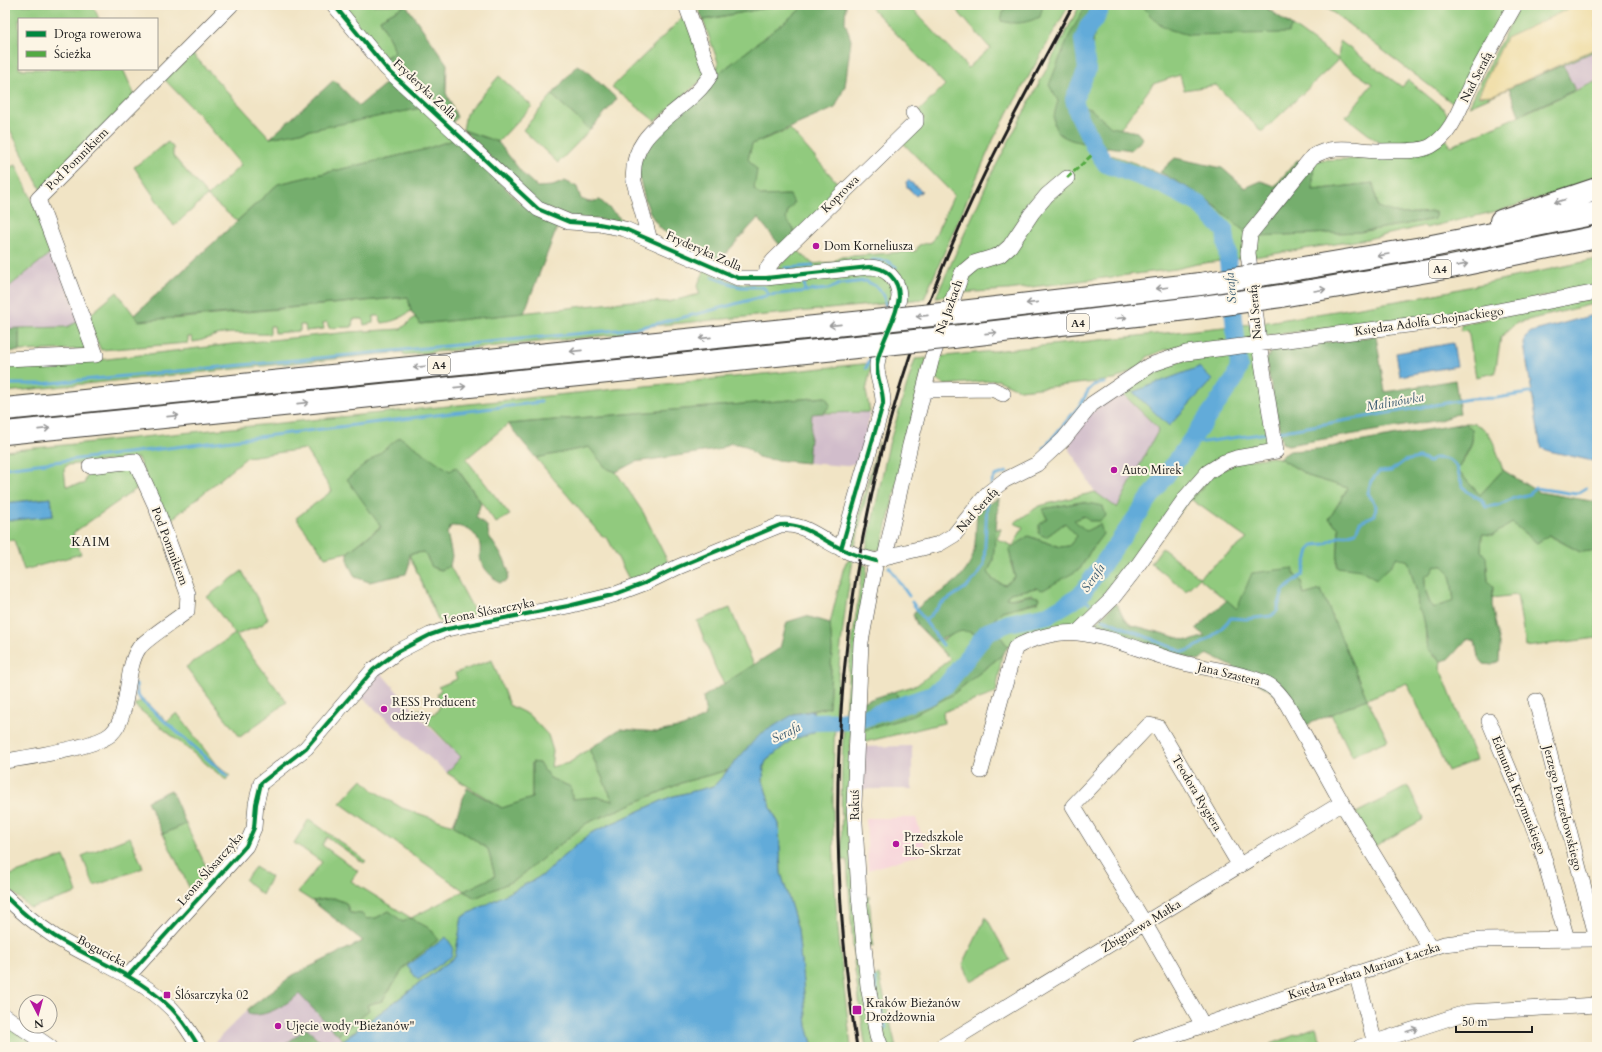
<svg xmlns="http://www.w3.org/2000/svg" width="1602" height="1052" font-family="Cardo,serif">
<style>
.built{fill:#f6cfd9}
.industrial{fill:#d1bdcb}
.green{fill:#91ca7e;stroke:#56734d}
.forest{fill:#74ae6d;stroke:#486544;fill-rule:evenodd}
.sand{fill:#eeda9e;stroke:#857b5d}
.water{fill:#62abd9;stroke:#3f647a}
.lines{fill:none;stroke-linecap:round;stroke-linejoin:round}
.stream{stroke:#62abd9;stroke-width:3}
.river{stroke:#62abd9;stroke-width:18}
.minor-casing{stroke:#3c3a35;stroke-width:16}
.highway-casing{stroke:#3c3a35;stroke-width:24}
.minor{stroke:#fff;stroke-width:15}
.highway{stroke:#fff;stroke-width:22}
.rail{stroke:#1c1c1c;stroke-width:3}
.highway-bridge-casing{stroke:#3c3a35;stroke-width:24;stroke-linecap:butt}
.highway-bridge{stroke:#fff;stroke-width:22}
.quiet{stroke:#52a943;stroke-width:3;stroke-dasharray:6 3;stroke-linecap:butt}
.cycleway-casing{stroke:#fcf5e5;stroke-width:6}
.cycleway{stroke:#00873e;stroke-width:4}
.oneway{stroke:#999}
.poi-dot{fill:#b5179e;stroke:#fcf5e5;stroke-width:1.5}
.labels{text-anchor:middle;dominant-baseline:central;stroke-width:4;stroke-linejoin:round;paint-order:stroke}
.shield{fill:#fcf5e5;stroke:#5f5d58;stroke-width:1}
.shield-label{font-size:11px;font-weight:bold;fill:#1c1c1c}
.street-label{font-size:12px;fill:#1c1c1c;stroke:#fcf5e5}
.poi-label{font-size:12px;fill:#1c1c1c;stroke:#fcf5e5;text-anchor:start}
.water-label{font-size:13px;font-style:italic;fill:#3c5c71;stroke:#fcf5e5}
.neighbourhood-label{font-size:13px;letter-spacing:1px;fill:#1c1c1c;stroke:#fcf5e5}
</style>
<rect width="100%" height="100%" fill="#fcf5e5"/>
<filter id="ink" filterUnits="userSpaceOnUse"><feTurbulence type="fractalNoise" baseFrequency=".025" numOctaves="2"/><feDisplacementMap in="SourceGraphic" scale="8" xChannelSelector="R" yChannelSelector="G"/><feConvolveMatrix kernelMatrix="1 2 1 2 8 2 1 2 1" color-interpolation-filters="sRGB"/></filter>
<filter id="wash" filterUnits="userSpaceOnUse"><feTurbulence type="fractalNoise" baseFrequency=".012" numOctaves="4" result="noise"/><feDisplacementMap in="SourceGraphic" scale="16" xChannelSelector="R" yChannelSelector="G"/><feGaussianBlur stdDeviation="0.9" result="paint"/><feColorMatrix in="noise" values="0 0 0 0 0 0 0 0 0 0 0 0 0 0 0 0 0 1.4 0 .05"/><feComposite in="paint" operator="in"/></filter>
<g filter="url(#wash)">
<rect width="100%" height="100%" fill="#f1e4c5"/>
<path class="built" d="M866,818H916L927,852L868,870Z"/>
<path class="industrial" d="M1597,50V81L1575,90L1563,65Z
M52,252L81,320L67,327L5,329V290Z
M1119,390L1159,429L1117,508L1095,492L1069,448L1072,438L1087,416Z
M870,412L862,461L845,466L808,463L812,414Z
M380,672L423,721L461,757L447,773L359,695Z
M912,746V789H859L860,747Z
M286,980L343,1040L334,1047H213L212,1045L248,1009Z"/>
<path class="green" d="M5,5H93L99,19H19V69H123L135,96L41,190L5,120Z
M341,5H406L380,19L395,51L385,58Z
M781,5H799L801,9L717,75L718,62L703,20Z
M869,5H909L968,68L990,48L952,5H1069L994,138L924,299L902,301L895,272H780L778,267L796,249L813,264L833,262L840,257L916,251L919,245L932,242L954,195L901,141L924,118L918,112L945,85Z
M1080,5H1263L1338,59L1340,41L1402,87L1408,80L1445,110L1448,117L1439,134L1429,144L1386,148L1346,117L1372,84L1338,60L1262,132L1216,85L1184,90L1180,75L1153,84L1107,147L1104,153C1145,165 1182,182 1216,207C1227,214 1235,225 1247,233L1243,245V258L1197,264L1176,269L1008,290L958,293L965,275L976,267L998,260L1008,252L1020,239L1037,211L1071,179L1068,175L1032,208L1000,251L974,259L959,270L949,296L936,297L990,177Z
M1323,5H1509L1455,105Z
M1519,5H1597V50L1469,106Z
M686,14L706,76L655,121L612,87Z
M190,51L270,138L423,107L458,138L423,150L278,184L237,221L207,196L174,226L134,167L168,142L173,147V156L208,196L241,165L200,116L163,78Z
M499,76L532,106L498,142L463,130L466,114Z
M1597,81V180L1505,209L1426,228L1424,226L1367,239L1254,257L1256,236L1360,232L1435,219V212L1399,214L1378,207L1373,183L1313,190V160L1391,158L1446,140L1451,146Z
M552,95L590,130L558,163L523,130Z
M790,129L842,188L795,235L793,228L786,220L790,195L761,196L754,189L755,180L748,159L752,144Z
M16,165L38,213L52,252L5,290V169Z
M1597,259V285L1490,308L1264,336L1261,323L1422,297Z
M186,268L172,319L408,297L411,311C402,317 394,322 382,323L379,316H373V323L364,325L363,319H353L352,327L329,328L327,322L323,323L324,329L306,331L305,325H300V331L275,333L274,326H270V334C253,335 235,331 217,335C209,337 202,341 193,342L192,337H188V343L101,350L86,318L117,292L134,315Z
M705,270L740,284L878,273L892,286V303L630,328L622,334L404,355L403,352L5,392V363L82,362L232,344L350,332L401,329L415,317L420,324L632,301L668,302L700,294L697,286Z
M1597,297V303L1516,323L1501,337L1495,373L1476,377L1468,330L1461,331V324Z
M81,320L86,349L19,351V328L67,327Z
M1252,324L1254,338L1222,344L1164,350L1147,357L1141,366L1114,380L1020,390L998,380L945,385L933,377L936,357Z
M1252,352L1255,353L1268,444L1264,449L1229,455L1091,615L1070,626L1008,647L991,623L1002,611L1039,602L1032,594L1010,599L1006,598L1010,593L1036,588L1080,569L1091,550L1103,533L1085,531L1074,520L1084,516L1082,502L1043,509L1047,519L1046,537L1065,523L1078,536L1069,546L1060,547L1028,536L1011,564L1015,577L1005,585L993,580L988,572L993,560L995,529H1001L997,539L1013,546L1023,527L1014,523L1039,506L1095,492L1117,508L1159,429L1119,390L1160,370L1162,366L1173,362Z
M927,358L881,550H866L889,444L915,359Z
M872,363L866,391L870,412L824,413L830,405L825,397L508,424L466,459L510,515L496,523L456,467L348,552L325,557L296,518L332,491L305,449L247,457L165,525L138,458L67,465L64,469L66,486L84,484L89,470L134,465L142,485L73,533L81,554L24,570L14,540L5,541V521L53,515L51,498L5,503V451Z
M1465,423C1492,422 1495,449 1503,470L1480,495L1457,470C1465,456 1475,446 1472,430Z
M879,442L855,546L852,545L851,541Z
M589,447L606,468L616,472L643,512L670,566L631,583L608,539L600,534L536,458Z
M1272,457L1279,458L1311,477L1348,488L1329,519L1339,528L1337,567L1389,568L1397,557L1409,561L1417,593L1418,609L1423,616L1425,625L1426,642L1434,656L1441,661L1440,668L1476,760L1448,771L1407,683L1367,699L1388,740L1352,756L1331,714L1367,699L1321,590L1304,595L1301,581L1294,574L1237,609L1199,578L1186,591L1151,563L1162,548L1199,577L1247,539L1192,500L1212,476L1240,461Z
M1512,523L1537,543L1548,535L1580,552L1593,551L1597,556V638L1526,647L1517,595L1492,598L1493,586L1488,581L1487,565L1481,551L1482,534L1493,535Z
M424,552L432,567L441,570L450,566L476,614L439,622L409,554Z
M851,559L853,560C834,668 830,778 835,888C838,941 845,994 851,1047H813L807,1026L798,929L781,873L779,824L771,808L763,781L764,766L766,761L790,741L814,732L813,711L829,707L832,650L830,623L843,570L846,562Z
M863,564L867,566L850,749L875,1047H866L864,1037L854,962L847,860H842C841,819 841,779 843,739C846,680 855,622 863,564Z
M1435,565L1443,566L1448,571L1451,579L1454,602L1433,608C1427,599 1424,587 1425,577L1432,572Z
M242,571L268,618L262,625L236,635L287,702L240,737L186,667L235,634L207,597Z
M730,608L754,665L724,684L716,669L697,621Z
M967,630L979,636L949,669L937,685L914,696L898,700L896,691L917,685L950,659L933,641L944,640L954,632Z
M1002,655L996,693L943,712L944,723L861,743V731L909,717L952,695Z
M492,660L509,705L529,715L548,735L553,751L551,767L569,763L589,749L613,801L597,797L572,799L571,787L550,778L539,763H532V798L502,808L447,773L461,757L415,710H425L430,714L436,713L440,706L437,693L441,690L438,687L457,679L455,673Z
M143,700L167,721L177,713L214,762L230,775L226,780L134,705Z
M728,770L714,786L670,797L591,833L560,859L545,874L462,917L455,957L343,1040L338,1035L369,1010L367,1005L382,1001L406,965L437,940L403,922L389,911L376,918L367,919L362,914L350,913L346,903L334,898L312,901L298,892L322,862L294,843L309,819L366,861L364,863L327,837L322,845L358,871L351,881L411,918L464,891L340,803L362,779L374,791L402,808L453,825L488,849L495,876L465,891L475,898L517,879L587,823L684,782Z
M1408,786L1424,819L1375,846L1356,813Z
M186,824L209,873L192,893L163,834Z
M130,837L143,868L94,886L82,856Z
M64,856L77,893L30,908L5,885V877Z
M255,867L271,877L262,895L245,880Z
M869,896L873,946H867L863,899Z
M986,917L1010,960L971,982L963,964Z
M879,975L896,1047H884L870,977Z
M5,1023L40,1047H5Z
M1316,1027L1323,1047H1272L1271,1044Z"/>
<path class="forest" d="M406,5L447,64L446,93L457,117L452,123L432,106L270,138L334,80L359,106L391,79L385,58L395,51L380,19Z
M697,5H781L703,20Z
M799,5H846L845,22L851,40L845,86L835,108L752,144L748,159L757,170L754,189L761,196L790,195L794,203L788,211L786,219L793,228L795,235L782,248L758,218L717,263L662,230C645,212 643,190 637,167L658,129L717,75L801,9Z
M1009,5H1043L1040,17C1026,23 1016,25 1001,21L1003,12Z
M1086,5H1112L1102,16L1095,31L1092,47L1071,93L1073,105L1091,109L1111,127L1137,132L1143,139L1131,150C1115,147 1066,145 1057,131C1051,122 1055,111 1058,101L1049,85L1068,38Z
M1144,5H1262L1292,26L1288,33L1189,35L1171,30L1159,24L1145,10Z
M577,65L582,67L617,99L590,130L552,95Z
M1563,65L1575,90L1519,115L1509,88Z
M463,130L498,142L523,174L537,187L553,186L565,181L577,187L581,199L589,202L600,200L624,222L569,217L536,204Z
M458,138L518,201L534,212L559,223L524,313L420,324L411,311L408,297L139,321L134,315L278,184L423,150Z
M1175,158L1222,168L1245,188L1261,181L1275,186L1297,160L1306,162L1247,233C1236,225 1228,217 1218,208C1201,194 1179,183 1160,172Z
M1313,160V190L1373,183L1378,207L1399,214L1435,212V219L1360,232L1256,236Z
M19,328V351L5,352V329Z
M1376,336L1385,392L1455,380L1460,413L1440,420L1288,445L1282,443L1266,361L1272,349Z
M826,397L830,405L824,413L812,414L808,463L766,459L758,457L746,446L731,443L717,450L635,462L616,472L606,468L589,447L536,458L508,424Z
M1465,423L1472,430C1475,446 1464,455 1457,470L1480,495L1503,470L1538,492L1597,502V556L1592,551L1580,552L1549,535L1537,543L1512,523L1493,535L1482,534L1481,551L1486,557L1488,581L1493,586L1492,606L1500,644L1499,661L1492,665L1484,664L1478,657L1475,641L1467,639L1449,659L1441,661L1428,649L1425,625L1423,616L1418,609L1417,593L1408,561L1397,557L1389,568L1376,579L1361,570L1337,567L1339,528L1329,519L1348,488L1311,477L1279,458L1290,451L1318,449ZM1435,565L1443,566L1448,571L1451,579L1454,601L1433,608C1427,600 1424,587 1425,577L1432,572Z
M400,437L450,471L456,467L481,503L476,517L487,526L489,536L505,561L509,573L507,581L499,583C493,577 483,569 481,561C479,556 481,550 480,545C475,530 465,526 451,526L447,533L452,556L450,566L441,570L432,567L424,552L409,554V565L406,574L369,582L355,577L348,563V552L381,527L347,479Z
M999,498L993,560L988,572L993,580L1005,585L1015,577L1009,550L1028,536L1060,547L1069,546L1077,536L1065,523L1046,537L1039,534V525L1047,518L1042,509L1082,502L1103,506L1106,516L1099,521H1089L1084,516L1074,520L1086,531L1100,524L1103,534L1091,550L1080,569L1043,590L1036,588L1010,593L1006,598C1019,602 1026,591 1040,598L1039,601L1002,611L991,623L1008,647L1002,655L952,695L909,717L861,731L862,702L896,691L898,700L914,696L937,685L949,669L979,636C958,624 953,638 933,641L917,625L913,615C919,604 928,600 938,594C979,568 974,555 977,511Z
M1293,568L1294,574L1301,581L1304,595L1321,590L1367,699L1304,726L1294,706L1233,667L1207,654L1199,661L1099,632L1095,627V623L1115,604L1118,606L1124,619L1132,625L1190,641L1205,636L1196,629L1227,600L1237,609L1252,573Z
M806,616L830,623L832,650L829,707L794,714L739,758L728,770L684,782L587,823L517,879L475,898L464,891L495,876L488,849L453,825L467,788L502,808L532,798V762L539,763L550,778L571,787L572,799L597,797L613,801L589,749L620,729L657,732L683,727L706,716L703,697L780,648L787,622Z
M171,790L186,824L163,834L147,801Z
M334,898L346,903L350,913L362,914L367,919L376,918L389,911L403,922L410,918L431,929L438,940L406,965L382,1001L367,1005L369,1010L338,1035L299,994C287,1004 264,1019 248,1014V1009L293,975L363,941L312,901Z
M307,1028L321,1042L322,1047H282Z"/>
<path class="sand" d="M1577,5H1597V48L1493,95L1478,96L1506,38Z"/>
<path class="water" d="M908,180L922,191L916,196L907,187L906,182Z
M1597,314V462L1549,451L1542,448L1540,443L1524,344L1525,337L1531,332Z
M1453,343L1457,366L1400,376L1396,353Z
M1199,367L1212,380L1169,426L1133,392Z
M51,498L53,516L5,521V503Z
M813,711L814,732L790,741L766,761L764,766L763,781L771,808L779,824L781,873L798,929L807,1026L813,1047H334L455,957L462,917L545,874L560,859L591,833L670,797L714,786L759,735L794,714Z
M446,937L453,947L452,956L418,980L407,966Z"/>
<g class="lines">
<path class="stream" d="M872,260L887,261L896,267
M785,268L813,266
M713,277L740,287H762L765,289L769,295
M804,280L805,291
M866,368L872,355
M5,384H40L638,328L705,312L769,295L828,289L840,284L866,281L877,287L884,296L887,312
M1278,432L1469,399L1497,398L1535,392
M1189,444L1268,433
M1044,448L1081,404L1088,391L1094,385L1104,383
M5,468L541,402
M991,484L995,476L1007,472
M889,567L909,596
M1080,596L1089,603
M912,602L925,621
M1103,619L1183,652C1201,647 1219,632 1231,618L1246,619L1271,616L1277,611L1283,591L1303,574L1309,550L1314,545L1325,544L1338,537L1356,532L1360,522L1375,515L1376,506L1368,493L1371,481L1379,472L1391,471L1404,461L1419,458L1430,462L1434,458C1467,458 1452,477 1467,491C1476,499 1479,494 1486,507L1498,505L1514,498L1530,494L1535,488L1576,494L1586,488
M943,645L925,621L941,604L968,586L976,577L984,565L987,503
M956,661L960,667
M136,684L137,695L143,702L227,776
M875,978L877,990
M879,1003L886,1028"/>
<path class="river" d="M790,729L797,726L813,722L855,721L929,696L947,684L987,632L1009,623L1048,615L1080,596L1234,380L1239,367L1225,231L1199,204L1163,185L1106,164L1094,146L1077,111L1074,99L1087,70L1083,40L1088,27L1096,18L1101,5"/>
</g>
</g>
<g filter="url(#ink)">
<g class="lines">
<defs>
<path id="minor" d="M334,5L386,68L538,209L569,222L599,224L625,229L738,278H766L869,267C886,267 899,279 899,297C897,320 880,341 877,364C876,379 884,390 883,404L841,549
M649,237L634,182C627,127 689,113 711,74L686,5
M766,278L767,269L773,261L916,122V118L913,113
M5,359L96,355L38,199L231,5
M924,390L992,389L1003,394
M885,557L910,445L932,358L962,273L974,263L1000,255L1010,246L1032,213L1047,195L1067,178
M876,561L885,557L939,544L954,535L988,493L1005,480L1037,464L1064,439L1092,404L1150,365L1186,353L1456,319L1597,292
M876,561L861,642L854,805L859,895L868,986L877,1036L881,1047
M1077,633L1111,600L1133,572L1186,497L1208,472L1224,462L1236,458L1276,451L1260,350L1248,253L1250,234L1312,157C1333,143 1357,151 1380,151C1396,150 1418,153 1431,146C1454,133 1462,101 1473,80C1487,54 1501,30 1515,5
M1536,701L1597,939
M1489,721L1539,841L1567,939
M5,761C28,757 95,748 111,734C131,716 124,669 139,648C147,638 176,620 187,611L188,594L156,507L135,461L90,466
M981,771L1015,648C1030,638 1060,631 1078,633C1114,637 1146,653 1180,662C1206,669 1236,671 1260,681C1273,685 1279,693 1287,704L1342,803L1430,948
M5,896C20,911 36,924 54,936C95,962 147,978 179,1017C186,1026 193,1037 199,1047
M1356,973L1376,1047
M128,976L246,846L254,828L256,804L261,783L306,748L373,670L397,652L430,635L447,629L568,606L613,595L645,583L678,567L780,525C803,522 820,539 840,548C852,554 864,558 876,561
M5,1016L50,1047
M1203,1025L1145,924L1073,806L1149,725L1158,727L1240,866
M941,1047L1342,803
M1139,1047L1444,944L1479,940L1597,939
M1360,1047L1468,1012L1597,1005"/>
<path id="highway" d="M1501,221L1597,189
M1279,272L1422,248L1597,213
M1281,296L1451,267L1597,237
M961,312L1200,284
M953,337L1203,307
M5,409L874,321
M5,433L866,346"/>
</defs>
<use href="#minor" class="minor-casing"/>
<use href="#highway" class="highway-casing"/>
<use href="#minor" class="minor"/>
<use href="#highway" class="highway"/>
<path class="rail" d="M857,1047C814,779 843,504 948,254C984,168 1029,87 1073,5"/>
<defs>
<path id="highway-bridge" d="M1200,284L1279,272
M1203,307L1281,296
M874,321L961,312
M866,346L953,337"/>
</defs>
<use href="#highway-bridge" class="highway-bridge-casing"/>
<use href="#highway-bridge" class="highway-bridge"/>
<path class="quiet" d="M1067,178L1093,154"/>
<defs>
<path id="cycleway" d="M334,5L386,68L538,209L569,222L599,224L625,229L738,278H766L869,267C886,267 899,279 899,297C897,320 880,341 877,364C876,379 884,390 883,404L841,549
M5,896C20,911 36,924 54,936C95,962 147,978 179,1017C186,1026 193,1037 199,1047
M128,976L246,846L254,828L256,804L261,783L306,748L373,670L397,652L430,635L447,629L568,606L613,595L645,583L678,567L780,525C803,522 820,539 840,548C852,554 864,558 876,561"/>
</defs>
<use href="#cycleway" class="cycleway-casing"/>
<use href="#cycleway" class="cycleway"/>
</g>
<defs><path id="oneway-shaft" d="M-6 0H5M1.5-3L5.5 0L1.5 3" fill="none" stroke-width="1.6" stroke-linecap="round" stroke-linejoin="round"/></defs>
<g class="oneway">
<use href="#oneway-shaft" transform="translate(1560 201) rotate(162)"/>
<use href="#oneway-shaft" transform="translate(1383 255) rotate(170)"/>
<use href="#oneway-shaft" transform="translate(1462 265) rotate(-11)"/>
<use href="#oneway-shaft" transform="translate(1162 288) rotate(173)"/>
<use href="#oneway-shaft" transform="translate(1320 290) rotate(-9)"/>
<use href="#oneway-shaft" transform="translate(1032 303) rotate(174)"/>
<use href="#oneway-shaft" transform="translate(922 316) rotate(174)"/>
<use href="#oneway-shaft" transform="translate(1121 318) rotate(-7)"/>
<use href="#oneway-shaft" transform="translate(835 325) rotate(174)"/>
<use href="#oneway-shaft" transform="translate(991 333) rotate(-6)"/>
<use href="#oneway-shaft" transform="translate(705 338) rotate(174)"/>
<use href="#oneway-shaft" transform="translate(576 351) rotate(174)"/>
<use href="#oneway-shaft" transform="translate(419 367) rotate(174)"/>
<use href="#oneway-shaft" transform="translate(460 387) rotate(-6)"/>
<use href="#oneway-shaft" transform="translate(303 403) rotate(-6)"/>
<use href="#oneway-shaft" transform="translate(173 416) rotate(-6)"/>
<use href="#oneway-shaft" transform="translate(44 429) rotate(-6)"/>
<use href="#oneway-shaft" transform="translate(1412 1030) rotate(-17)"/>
</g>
</g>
<g class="poi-dot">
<circle cx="816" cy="246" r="4"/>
<circle cx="1114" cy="470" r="4"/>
<circle cx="384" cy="709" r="4"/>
<circle cx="896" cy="844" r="4"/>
<rect x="163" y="991" width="8" height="8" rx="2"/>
<rect x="852" y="1005" width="10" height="10" rx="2"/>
<circle cx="278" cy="1026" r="4"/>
</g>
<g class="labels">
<g class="shield">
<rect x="1429" y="260" width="22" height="18" rx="3"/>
<rect x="1067" y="314" width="22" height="18" rx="3"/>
<rect x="428" y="356" width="22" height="18" rx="3"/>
</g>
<g class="shield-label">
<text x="1440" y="269">A4</text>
<text x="1078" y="323">A4</text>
<text x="439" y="365">A4</text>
</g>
<g class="street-label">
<text transform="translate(1476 77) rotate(-63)">Nad Serafą</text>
<text transform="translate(425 89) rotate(43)">Fryderyka Zolla</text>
<text transform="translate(77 159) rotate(-45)">Pod Pomnikiem</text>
<text transform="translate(840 194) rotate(-45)">Koprowa</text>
<text transform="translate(704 251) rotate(24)">Fryderyka Zolla</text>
<text transform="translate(949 307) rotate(-70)">Na Jazkach</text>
<text transform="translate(1255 312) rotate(-95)">Nad Serafą</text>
<text transform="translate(1429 321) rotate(-8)">Księdza Adolfa Chojnackiego</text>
<text transform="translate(977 510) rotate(-48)">Nad Serafą</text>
<text transform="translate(170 546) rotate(69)">Pod Pomnikiem</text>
<text transform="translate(489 611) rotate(-11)">Leona Ślósarczyka</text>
<text transform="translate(1229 674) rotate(14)">Jana Szastera</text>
<text transform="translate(1197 793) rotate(59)">Teodora Rygiera</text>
<text transform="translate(1519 795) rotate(68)">Edmunda Krzymuskiego</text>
<text transform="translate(855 805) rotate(-90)">Rakuś</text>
<text transform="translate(1563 808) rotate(76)">Jerzego Potrzebowskiego</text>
<text transform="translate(210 869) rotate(-49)">Leona Ślósarczyka</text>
<text transform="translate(1141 926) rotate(-31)">Zbigniewa Małka</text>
<text transform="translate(102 951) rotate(28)">Bogucicka</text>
<text transform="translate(1364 971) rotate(-18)">Księdza Prałata Mariana Łaczka</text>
</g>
<g class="poi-label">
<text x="824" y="246">Dom Korneliusza</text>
<text x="1122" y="470">Auto Mirek</text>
<text x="392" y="702">RESS Producent<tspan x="392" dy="14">odzieży</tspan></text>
<text x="904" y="837">Przedszkole<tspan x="904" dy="14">Eko-Skrzat</tspan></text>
<text x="175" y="995">Ślósarczyka 02</text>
<text x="866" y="1003">Kraków Bieżanów<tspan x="866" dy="14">Drożdżownia</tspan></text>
<text x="286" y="1026">Ujęcie wody "Bieżanów"</text>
</g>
<g class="water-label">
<text transform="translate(1231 288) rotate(-96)">Serafa</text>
<text transform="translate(1395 402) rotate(-10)">Malinówka</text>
<text transform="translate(1093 578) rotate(-55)">Serafa</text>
<text transform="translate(786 733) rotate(-26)">Serafa</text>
</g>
<g class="neighbourhood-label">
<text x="91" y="542">KAIM</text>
</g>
</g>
<rect width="1602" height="1052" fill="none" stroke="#fcf5e5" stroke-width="20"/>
<rect x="18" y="18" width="140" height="52" fill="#fcf5e5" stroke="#a29e95"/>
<rect x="26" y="31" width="20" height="6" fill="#00873e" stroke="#a29e95"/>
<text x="54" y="38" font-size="12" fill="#1c1c1c">Droga rowerowa</text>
<rect x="26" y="51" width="20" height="6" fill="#52a943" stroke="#a29e95"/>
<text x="54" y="58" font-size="12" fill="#1c1c1c">Ścieżka</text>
<g transform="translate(38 1014) rotate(174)"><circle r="19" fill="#fcf5e5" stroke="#a29e95"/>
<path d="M0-3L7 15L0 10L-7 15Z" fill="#b5179e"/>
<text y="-6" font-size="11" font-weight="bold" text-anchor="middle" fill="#1c1c1c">N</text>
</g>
<path d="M1456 1026v6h76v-6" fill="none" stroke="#1c1c1c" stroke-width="2"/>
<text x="1462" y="1026" font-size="12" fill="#1c1c1c" stroke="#fcf5e5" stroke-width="3" paint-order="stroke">50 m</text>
</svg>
